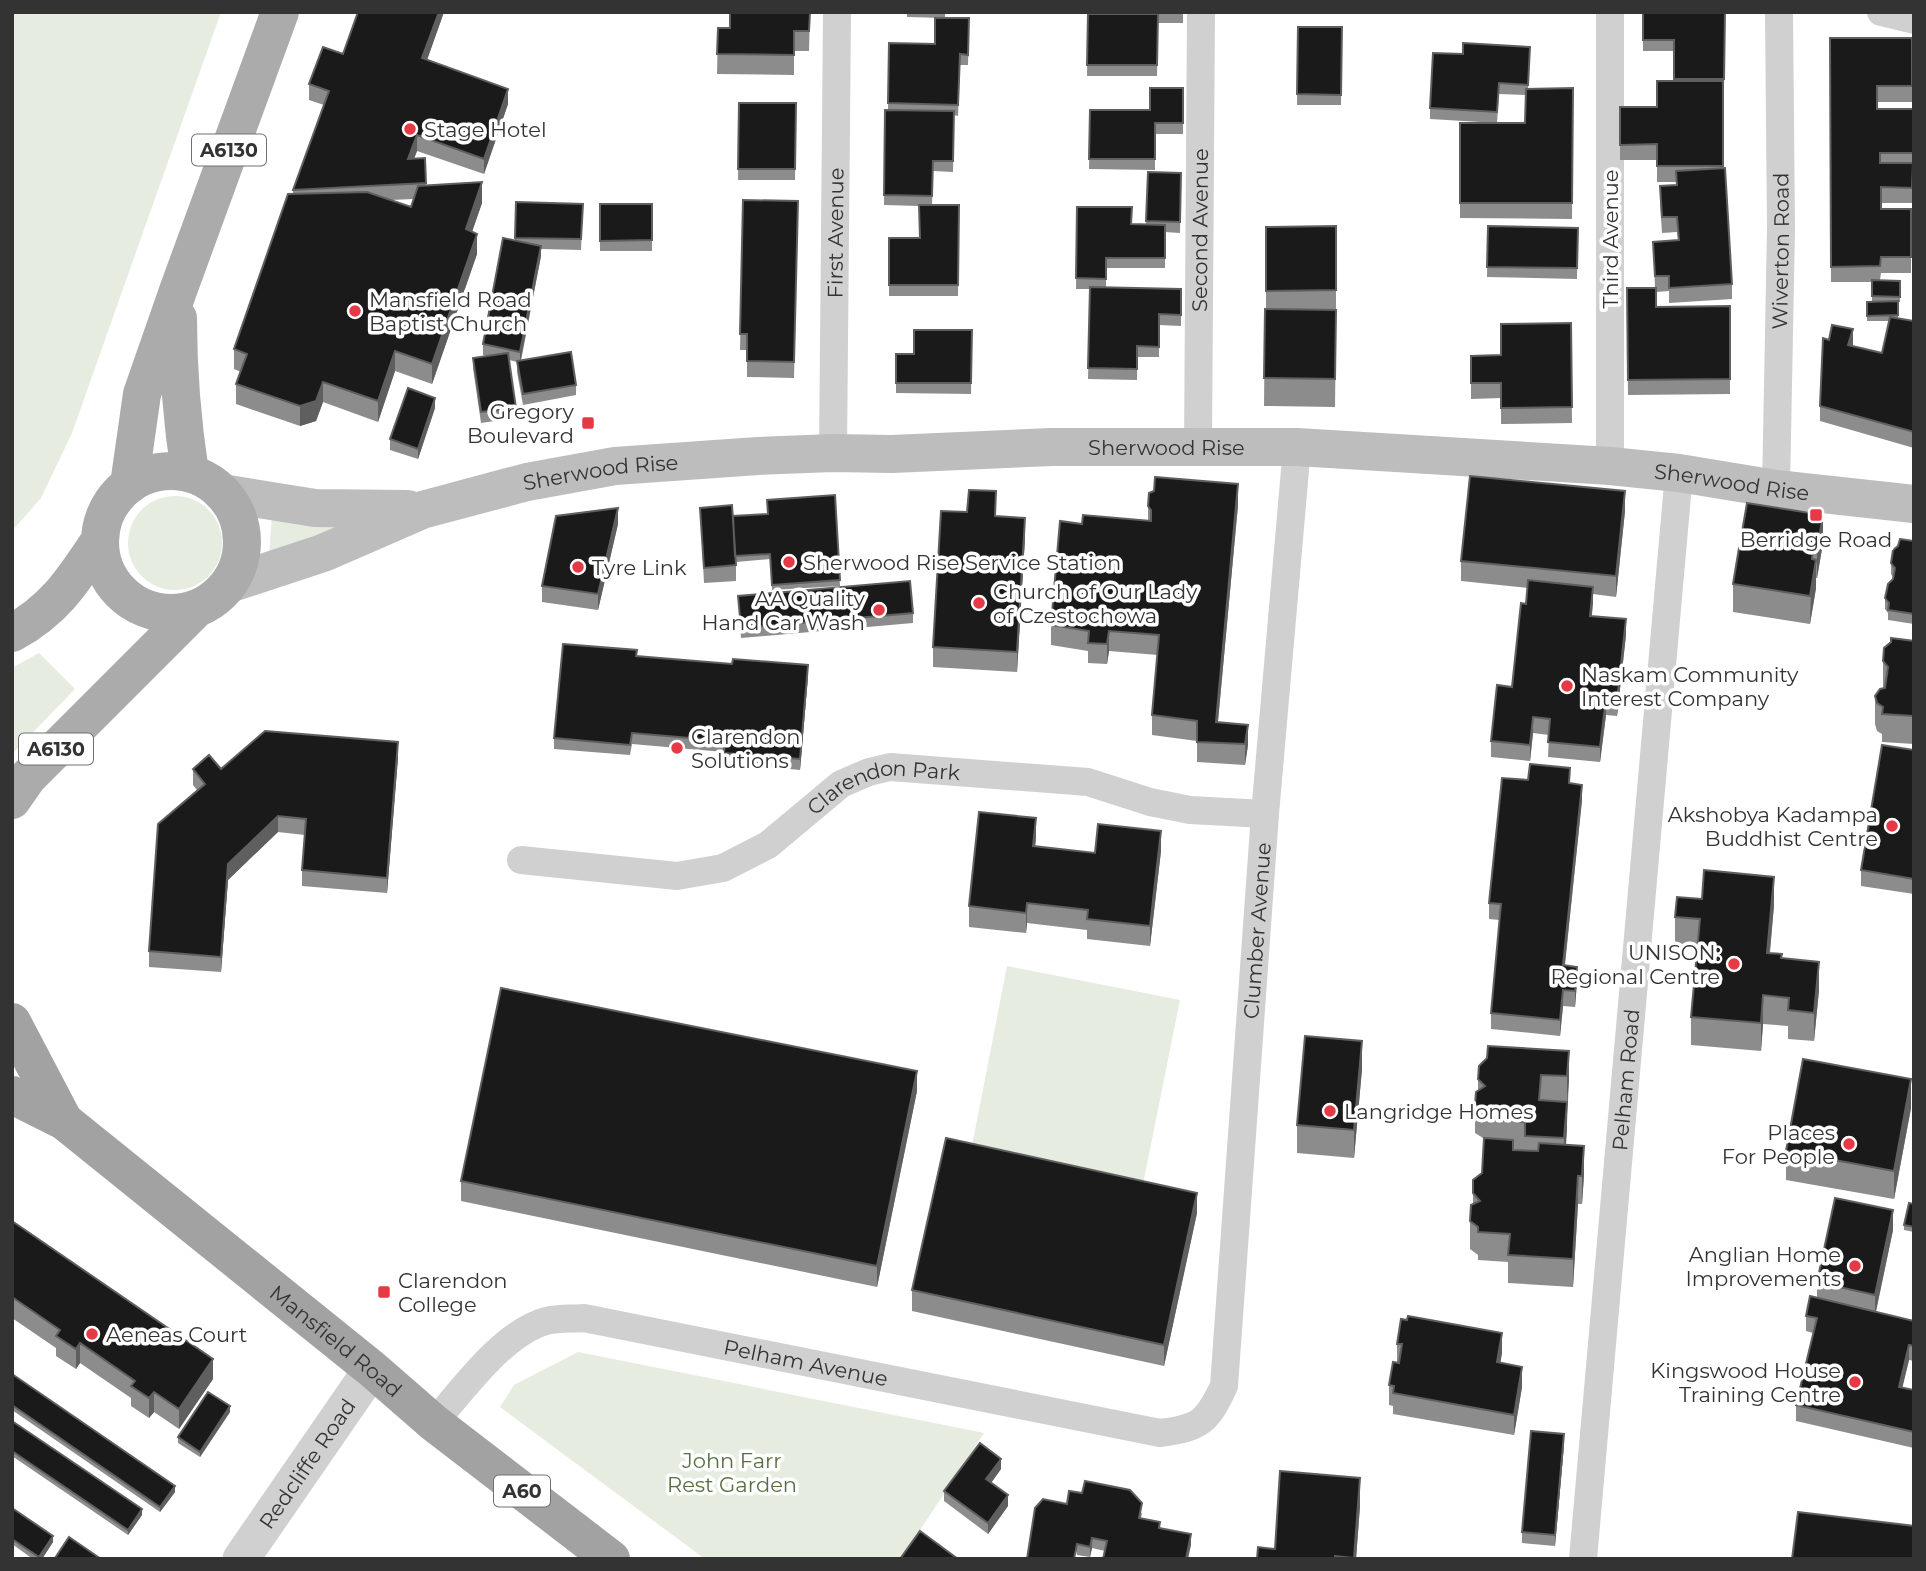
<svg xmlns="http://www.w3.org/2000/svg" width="1926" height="1571" font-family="Montserrat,sans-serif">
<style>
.green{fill:#e6ecdf}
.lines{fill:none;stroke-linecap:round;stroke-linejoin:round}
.minor{stroke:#d0d0d0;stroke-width:28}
.tertiary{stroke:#d0d0d0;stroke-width:37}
.secondary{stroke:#bdbdbd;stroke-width:38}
.primary{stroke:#ababab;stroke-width:38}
.trunk{stroke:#a2a2a2;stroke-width:38}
.wall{fill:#8c8c8c;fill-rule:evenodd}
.shaded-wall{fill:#5f5f5f}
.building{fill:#1a1a1a;stroke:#5f5f5f;stroke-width:2}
.poi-dot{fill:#e63946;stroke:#fff;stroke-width:2.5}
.labels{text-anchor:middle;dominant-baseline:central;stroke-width:7;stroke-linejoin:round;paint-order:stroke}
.shield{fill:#fff;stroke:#707070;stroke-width:2}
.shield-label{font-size:19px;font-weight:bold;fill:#333}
.poi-label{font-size:21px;fill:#333;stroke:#fff;text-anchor:start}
.street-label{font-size:21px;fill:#333;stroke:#fff}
.park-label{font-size:21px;fill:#56703f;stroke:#fff}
</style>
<rect width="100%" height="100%" fill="#fff"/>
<path class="green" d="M12,12H221L72,433L41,498L12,531Z
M128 543a47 47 0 1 1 94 0a47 47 0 1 1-94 0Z
M272,514L343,528L269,558Z
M39,653L75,689L12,754V668Z
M1007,966L1180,1000L1143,1184L971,1151Z
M578,1352L984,1433L901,1559H705L500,1407L514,1385Z"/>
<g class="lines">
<g class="minor">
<path d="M1881,12L1914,20"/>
<path id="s1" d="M1198,447L1201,12"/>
<path id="s2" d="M833,453L837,12"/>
<path d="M1610,466V12"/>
<path id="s3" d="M1776,489L1781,229L1779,12"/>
<path id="s4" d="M521,860L677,876L723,868L768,845L841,784L869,772L890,767L1088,782L1150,802L1190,810L1265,814"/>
<path id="s5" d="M434,1423C462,1390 503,1333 546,1321C558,1318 572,1319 584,1318L1160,1433C1200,1428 1207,1422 1224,1386L1265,814L1297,447"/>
<path id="s6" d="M1583,1559L1679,473"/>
</g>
<path class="tertiary" id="s7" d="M241,1559L372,1369"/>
<g class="secondary">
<path d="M222,493L315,508L408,509"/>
<path id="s8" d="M229,584L323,553L422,510L527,482L615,466L758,456L833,453L892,454L1052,447H1297L1610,466L1679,473L1776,489L1914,504"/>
</g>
<path class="primary" d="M178,318C178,371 182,421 190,473
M100 542a71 71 0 1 1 142 0a71 71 0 1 1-142 0Z
M129,485L142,394L179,288L280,12
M12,633C55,610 74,579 100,540
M12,800L28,777L197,608"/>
<g class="trunk">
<path d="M12,1022L64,1121"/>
<path id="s9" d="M12,1095L64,1121L372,1369L434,1423L611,1559"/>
</g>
</g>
<path class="wall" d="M444,12L427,60L508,104L484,174L417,151L414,159L425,158L426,186L482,203L472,232L477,254L432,384L395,371L378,422L323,402L316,421L300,426L236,404V384L241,372L234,369V349L293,194V190L324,105L309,100V84L343,54ZM413,199L411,207L391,200Z
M810,12L809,51H794V75L717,74L718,28H730Z
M907,12H945V18L907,17Z
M1141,12H1183V23H1158L1157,76H1087L1088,14H1141Z
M1643,12H1725L1724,90H1723V168L1732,284V299L1669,303V291L1656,292V307L1730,306V394L1628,395L1627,288H1655L1653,242L1678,240L1677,232L1662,233L1660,202V186L1676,185V182H1657V160H1620V107H1657L1674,81V51H1643Z
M969,18L968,65H960L958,116L954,115L953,172L933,171L932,205H959L958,296H889V238H919V206L884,205L885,110H888L889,43L935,44Z
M1298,27H1342L1341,105H1297Z
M1830,38H1912V102H1877V109H1914V168L1913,169L1912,203H1881V209H1911V273H1881L1880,280L1900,281V302H1898V318L1914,321V448L1820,421V406L1853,345V346L1882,353L1890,321H1867V302H1872V282H1831Z
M1530,58L1528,89L1573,88L1572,219L1460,218V123H1525L1526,95L1499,94L1497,123L1430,119V108Z
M1183,88V134H1155V170L1089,169L1090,110H1150Z
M739,103H796L795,180H738Z
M1148,172L1181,173L1180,233L1165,232V268H1106V288L1181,289V326L1159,325V357H1137V380L1088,379L1090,289H1076L1077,207L1131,224H1146Z
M743,200L798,201L794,378L747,377V350H740Z
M516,202L583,204L581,250L541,249V256L521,361L576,385V395L523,405L517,372V362L509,360L516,408V418L481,423L473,368V358L486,356L483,355V344L515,241Z
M600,204H652V251H600Z
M1336,226V318L1335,407L1264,406L1265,309H1266V227Z
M1488,226L1578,228L1577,279L1487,277Z
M1571,323L1572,423L1501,424V398L1471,399V356L1501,355Z
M972,330L971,394L896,393V354H914Z
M435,408L418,459L390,450V439Z
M835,495L840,586L772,590L770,559L736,562V581L704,583L700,508L733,516L768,514Z
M1238,505L1218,722L1248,745L1245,765L1197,762V741L1152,735V715L1158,655L1109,651L1107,664L1088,663V651L1051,645V625L1082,524L1148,521V506Z
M1625,511L1616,597L1593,594L1592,616L1626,635L1617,716L1606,715L1600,762L1548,757L1549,735L1533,733L1530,761L1491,757V741L1512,687L1528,588L1461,581V561Z
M996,516L1025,538L1017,672L933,667V647Z
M618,524L598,610L542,602V586Z
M1741,538L1823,543L1817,578H1816V588L1810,624L1733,612V584L1741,548Z
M1914,541V624L1888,620V613L1885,609V598L1893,577L1891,574V563Z
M738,596L913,613V623L741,638Z
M1914,641V744L1882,742V734L1877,731L1875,724V696L1883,688V661Z
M637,656L808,676L800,770L724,763V752L632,744L630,755L554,749V738Z
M1914,750V894L1861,886V870Z
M398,758L387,893L302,886V870L305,835L278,832L228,880L221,972L149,967V951L197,790L193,785V769H221Z
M1570,783L1582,800L1565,965L1577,982L1575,1007L1563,1006L1560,1036L1491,1029V1013L1500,920L1489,919V903Z
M1036,838L1035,846L1095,853L1161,851L1150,946L1087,939V930L1027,923L1026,933L969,927V906Z
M1774,905L1770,953L1782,958L1819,990L1814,1041L1788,1039V1026L1763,1024L1761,1051L1691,1045V1017L1698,947L1675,945V917Z
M1569,1051V1080L1566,1145L1584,1175L1582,1204H1578L1573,1287L1508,1283V1262L1478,1260V1255L1470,1249V1221L1473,1204V1180L1482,1173L1483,1148V1138L1475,1133V1105L1478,1091V1079Z
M1362,1069L1354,1158L1297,1153V1125Z
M917,1091L877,1287L461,1201V1181Z
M1911,1108L1894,1199L1786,1180V1151Z
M1914,1204V1232L1904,1230V1225Z
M1197,1213L1164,1366L912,1311V1290Z
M12,1221L213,1379L179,1429L154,1412L149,1418L131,1406V1398L80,1363L76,1369L56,1356V1348L12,1318Z
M1893,1230L1876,1312L1914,1321V1361L1909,1360L1902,1387L1914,1390V1448L1796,1421V1405L1813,1333L1806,1331V1316L1817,1298V1282Z
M1397,1344L1502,1353L1500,1363L1522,1387L1514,1435L1393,1414V1406L1389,1405V1385L1397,1363Z
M12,1374L175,1492L160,1512L12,1410Z
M230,1412L200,1457L178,1443V1437Z
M12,1421L142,1515L128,1535L12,1456Z
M1564,1445L1555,1546L1522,1543V1532Z
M1001,1469L991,1483L1008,1506L988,1534L944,1501V1491Z
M1067,1504L1142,1513L1141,1518L1191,1545L1105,1551L1092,1548L1090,1557L1077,1555Z
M1360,1506L1356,1559H1257L1275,1549Z
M12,1508L53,1542L42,1559H33L12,1544Z"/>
<path class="shaded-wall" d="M439,12H444L422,74V58Z
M508,89V104L484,174V159Z
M417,135V151L408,174V159Z
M482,182V203L466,249V229Z
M477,234V254L432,384V364Z
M541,246V256L520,363V352Z
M1853,329V345L1848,361V345Z
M395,351V371L378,422V401Z
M323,382V402L316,421L300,426V406Z
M435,398V408L418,459V449Z
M1238,484V505L1216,742V722Z
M1625,491V511L1616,597V576Z
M618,508V524L598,610V594Z
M1823,515V543L1817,578V550Z
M1025,518V538L1017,672V652Z
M1813,549V577L1816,560V588L1810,624L1812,559Z
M1593,587V603L1590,631V616Z
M1626,619V635L1617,716V701Z
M1109,631V651L1107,664V644Z
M808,665V676L800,770V759Z
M1606,699V715L1600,762V747Z
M1533,717V733L1530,761V745Z
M1248,725V745L1245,765V744Z
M398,742V758L387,893V878Z
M1582,785V800L1563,981V965Z
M278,816V832L228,880L221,972V957L228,864Z
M1036,818V838L1033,866V846Z
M1161,831V851L1150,946V926Z
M1774,877V905L1767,981V953Z
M1027,903V923L1026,933V913Z
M1819,962V990L1814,1041V1013Z
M1577,967V982L1575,1007V991Z
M1563,990V1006L1560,1036V1020Z
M1763,995V1024L1761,1051V1023Z
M1362,1041V1069L1354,1158V1130Z
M1569,1051V1080L1567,1105V1076Z
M917,1071V1091L877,1287V1266Z
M1911,1079V1108L1894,1199V1171Z
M1567,1102V1130L1564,1167V1138Z
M1584,1146V1175L1582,1204V1176Z
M1578,1176V1204L1573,1287V1259Z
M1197,1193V1213L1164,1366V1345Z
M1893,1210V1230L1875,1315V1295Z
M1502,1333V1353L1497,1383V1362Z
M80,1343V1363L76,1369V1349Z
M1909,1345V1360L1899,1402V1387Z
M213,1359V1379L179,1429V1409Z
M1522,1367V1387L1514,1435V1415Z
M154,1392V1412L149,1418V1398Z
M230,1406V1412L200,1457V1452Z
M1564,1434V1445L1555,1546V1535Z
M1001,1459V1469L986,1490V1479Z
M1360,1478V1506L1356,1559H1354Z
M175,1486V1492L160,1512V1507Z
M1008,1495V1506L988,1534V1523Z
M142,1509V1515L128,1535V1530Z
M1191,1534V1545L1188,1559H1186Z
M53,1536V1542L42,1559H39Z
M1092,1538V1548L1090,1557V1547Z"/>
<path class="building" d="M358,12H439L422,58L508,89L484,159L417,135L408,159L425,158L426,183L293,190L329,91L309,84L323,47L343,54Z
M730,12H810L809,31H794V55L717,54L718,28H730Z
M1643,12H1725L1724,79H1674V40H1643Z
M1088,14H1158L1157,65H1087Z
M935,18H969L968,55L960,54L958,105L888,103L889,43L935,44Z
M1298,27H1342L1341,95L1297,94Z
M1830,38H1912V86H1877V109H1914V153H1880V163H1913L1912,188L1881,187V209H1911V257H1881L1880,266L1831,267Z
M1463,43L1530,47L1528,85L1499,83L1497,112L1430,108L1433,53L1463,54Z
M1657,81H1723V166H1657V144L1620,145V107H1657Z
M1150,88H1183V123H1155V159H1089L1090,110H1150Z
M1573,88L1572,203H1460V123H1525L1526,89Z
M739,103H796L795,169H738Z
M885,110L954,111L953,161H933L932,196L884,195Z
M1725,168L1732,284L1669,288V276H1655L1653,242L1679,240L1677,217H1662L1660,186L1677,185L1676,171Z
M1148,172L1181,173L1180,222L1146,221Z
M482,182L466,229L477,234L432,364L395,351L378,401L323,382L316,401L300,406L236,384L247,354L234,349L288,194L367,192L411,207L418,186Z
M743,200L798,201L794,362L747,361V334H740Z
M516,202L583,204L581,239L515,238Z
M600,204H652V240L600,241Z
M919,205H959L958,285H889V238H920Z
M1077,207H1132L1131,224L1165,225V258H1106V279L1076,278Z
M1336,226V290L1266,291V227Z
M1488,226L1578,228L1577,268L1487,267Z
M503,238L541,246L520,352L483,344Z
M1872,280L1900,281V297L1872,296Z
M1090,287L1181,289V315L1159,314V347L1137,346V369L1088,368Z
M1627,288H1656V307L1730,306V379L1628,380Z
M1898,301V315L1867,316V302Z
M1265,309L1336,310L1335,379L1264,378Z
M1890,317L1914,321V432L1820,406L1823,338L1829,340L1832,325L1853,329L1848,345L1882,353Z
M1571,323L1572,407L1501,408V383H1471V356L1501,355V324Z
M914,330H972L971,383H896V354H914Z
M571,352L576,385L523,394L517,361Z
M508,353L516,408L481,412L473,358Z
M408,388L435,398L418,449L390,439Z
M1470,476L1625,491L1616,576L1461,561Z
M1155,477L1238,484L1216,722L1248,725L1245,744L1197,742V721L1152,715L1159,635L1109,631L1107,644L1088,643L1089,631L1051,625L1060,521L1082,524L1083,515L1151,521V510L1148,506L1149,493L1154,491Z
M969,490L996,491L995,516L1025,518L1017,652L933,647L941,511L967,512Z
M835,495L840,580L772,585L770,554L735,556L733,516L768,514L767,500Z
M1747,503L1823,515L1817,550L1813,549L1812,559L1816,560L1810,596L1733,584L1739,548L1744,549L1746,539L1741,538Z
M732,505L736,565L704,568L700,508Z
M618,508L598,594L542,586L556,516Z
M1900,539L1914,541V614L1888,610L1889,603L1885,598L1888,584L1893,579L1895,568L1891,563L1893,550L1898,546Z
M1528,580L1593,587L1590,616L1626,619L1617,701L1606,699L1600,747L1548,742L1550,719L1533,717L1530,745L1491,741L1497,685L1512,687L1521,603L1526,604Z
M910,581L913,613L741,628L738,596Z
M1891,638L1914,641V716L1882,714L1883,707L1877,703L1875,696L1880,689L1885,688L1888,667L1883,661L1884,648L1891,642Z
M563,644L637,650L636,656L732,664L733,659L808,665L800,759L724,753L725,741L632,733L630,745L554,738Z
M265,731L398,742L387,878L302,870L306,819L278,816L228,864L221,957L149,951L158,824L205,784L193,769L209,755L221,769Z
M1882,745L1914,750V879L1861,870Z
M1530,764L1570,768L1569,783L1582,785L1563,965L1577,967L1575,991L1563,990L1560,1020L1491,1013L1501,904L1489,903L1502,778L1528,780Z
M979,812L1036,818L1033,846L1095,853L1098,824L1161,831L1150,926L1087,919L1088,910L1027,903L1026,913L969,906Z
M1704,870L1774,877L1767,953L1782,954L1781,958L1819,962L1814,1013L1788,1010L1789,998L1763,995L1761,1023L1691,1017L1700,919L1675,917L1677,897L1702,899Z
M501,988L917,1071L877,1266L461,1181Z
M1305,1036L1362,1041L1354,1130L1297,1125Z
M1488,1046L1569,1051L1567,1076L1541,1075L1539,1100L1567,1102L1564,1138L1525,1136V1122L1483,1119L1484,1111L1475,1105L1476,1092L1485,1086L1478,1079L1479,1066L1487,1058Z
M1803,1059L1911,1079L1894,1171L1786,1151Z
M946,1138L1197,1193L1164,1345L912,1290Z
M1484,1138L1513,1140V1150L1538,1151L1539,1143L1584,1146L1582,1176H1578L1573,1259L1508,1255L1510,1234L1478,1232V1227L1470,1221L1471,1205L1480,1201L1473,1193V1180L1482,1173Z
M1835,1198L1893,1210L1875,1295L1817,1282Z
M1909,1203L1914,1204V1227L1904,1225Z
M12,1221L213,1359L179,1409L154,1392L149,1398L131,1386L135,1381L80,1343L76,1349L56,1336L60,1330L12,1297Z
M1810,1296L1914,1321V1346L1909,1345L1899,1387L1914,1390V1432L1796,1405L1817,1318L1806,1316Z
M1408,1316L1502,1333L1497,1362L1522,1367L1514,1415L1393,1393L1394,1386L1389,1385L1393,1362L1399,1363L1402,1344H1397L1401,1319L1407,1320Z
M12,1374L175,1486L160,1507L12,1405Z
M208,1392L230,1406L200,1452L178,1437Z
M12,1421L142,1509L128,1530L12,1451Z
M1531,1431L1564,1434L1555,1535L1522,1532Z
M980,1443L1001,1459L986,1479L1008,1495L988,1523L944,1491Z
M1280,1471L1360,1478L1354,1558L1335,1556V1559H1257L1258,1547L1275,1549Z
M1085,1481L1130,1490L1142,1503L1139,1518L1160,1522L1159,1528L1191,1534L1186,1559H1103L1107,1541L1092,1538L1090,1547L1077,1544L1074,1559H1027L1035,1508L1043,1499L1067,1504L1069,1491L1082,1493Z
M12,1508L53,1536L39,1557L12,1539Z
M1798,1512L1914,1526V1559H1792Z
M920,1531L958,1559H900Z
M69,1537L101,1559H57L55,1558Z"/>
<g class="poi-dot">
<circle cx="410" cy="129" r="7"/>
<circle cx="355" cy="311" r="7"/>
<rect x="581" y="416" width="14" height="14" rx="3.5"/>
<rect x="1809" y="508" width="14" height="14" rx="3.5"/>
<circle cx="789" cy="562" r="7"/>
<circle cx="578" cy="567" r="7"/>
<circle cx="979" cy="603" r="7"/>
<circle cx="879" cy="610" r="7"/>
<circle cx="1567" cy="686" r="7"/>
<circle cx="677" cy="748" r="7"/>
<circle cx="1892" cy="826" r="7"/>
<circle cx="1734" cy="964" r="7"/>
<circle cx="1330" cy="1111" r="7"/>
<circle cx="1849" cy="1144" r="7"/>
<circle cx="1855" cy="1266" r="7"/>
<rect x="377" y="1285" width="14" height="14" rx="3.5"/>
<circle cx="92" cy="1334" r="7"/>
<circle cx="1855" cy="1382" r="7"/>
</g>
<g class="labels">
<g class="shield">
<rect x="192" y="134.5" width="74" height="31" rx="5"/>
<rect x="19" y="733.5" width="74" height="31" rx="5"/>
<rect x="494" y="1475.5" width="56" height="31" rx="5"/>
</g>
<g class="shield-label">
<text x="229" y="150">A6130</text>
<text x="56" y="749">A6130</text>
<text x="522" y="1491">A60</text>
</g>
<g class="poi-label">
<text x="424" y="129">Stage Hotel</text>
<text x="369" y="299">Mansfield Road<tspan x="369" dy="24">Baptist Church</tspan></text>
<text x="574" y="411" text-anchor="end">Gregory<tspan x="574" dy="24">Boulevard</tspan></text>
<text x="1816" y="539" text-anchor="middle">Berridge Road</text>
<text x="803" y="562">Sherwood Rise Service Station</text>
<text x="592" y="567">Tyre Link</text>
<text x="993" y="591">Church of Our Lady<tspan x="993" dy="24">of Czestochowa</tspan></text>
<text x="865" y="598" text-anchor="end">AA Quality<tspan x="865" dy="24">Hand Car Wash</tspan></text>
<text x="1581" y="674">Naskam Community<tspan x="1581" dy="24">Interest Company</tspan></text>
<text x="691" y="736">Clarendon<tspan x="691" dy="24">Solutions</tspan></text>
<text x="1878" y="814" text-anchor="end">Akshobya Kadampa<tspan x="1878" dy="24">Buddhist Centre</tspan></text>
<text x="1720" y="952" text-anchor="end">UNISON:<tspan x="1720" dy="24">Regional Centre</tspan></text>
<text x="1344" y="1111">Langridge Homes</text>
<text x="1835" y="1132" text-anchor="end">Places<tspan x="1835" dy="24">For People</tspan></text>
<text x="1841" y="1254" text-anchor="end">Anglian Home<tspan x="1841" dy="24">Improvements</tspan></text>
<text x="398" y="1280">Clarendon<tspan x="398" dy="24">College</tspan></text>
<text x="106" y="1334">Aeneas Court</text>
<text x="1841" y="1370" text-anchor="end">Kingswood House<tspan x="1841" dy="24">Training Centre</tspan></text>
</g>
<g class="street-label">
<text stroke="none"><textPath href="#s1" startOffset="217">Second Avenue</textPath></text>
<text stroke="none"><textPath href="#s2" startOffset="220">First Avenue</textPath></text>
<text transform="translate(1610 239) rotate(-90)">Third Avenue</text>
<text stroke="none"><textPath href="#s3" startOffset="238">Wiverton Road</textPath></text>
<text stroke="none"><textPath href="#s8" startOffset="957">Sherwood Rise</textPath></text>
<text stroke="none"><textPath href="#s8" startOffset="390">Sherwood Rise</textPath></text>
<text stroke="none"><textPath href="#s8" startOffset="1524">Sherwood Rise</textPath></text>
<text stroke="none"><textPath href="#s4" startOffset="390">Clarendon Park</textPath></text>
<text stroke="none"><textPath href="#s5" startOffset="1321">Clumber Avenue</textPath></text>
<text stroke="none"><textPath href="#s6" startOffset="481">Pelham Road</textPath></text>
<text stroke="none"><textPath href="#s9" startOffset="408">Mansfield Road</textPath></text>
<text stroke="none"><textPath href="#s5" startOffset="418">Pelham Avenue</textPath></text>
<text stroke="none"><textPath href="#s7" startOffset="116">Redcliffe Road</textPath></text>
</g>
<g class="park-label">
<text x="732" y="1460">John Farr<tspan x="732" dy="24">Rest Garden</tspan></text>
</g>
</g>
<rect width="1926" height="1571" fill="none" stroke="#333333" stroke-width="28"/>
</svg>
